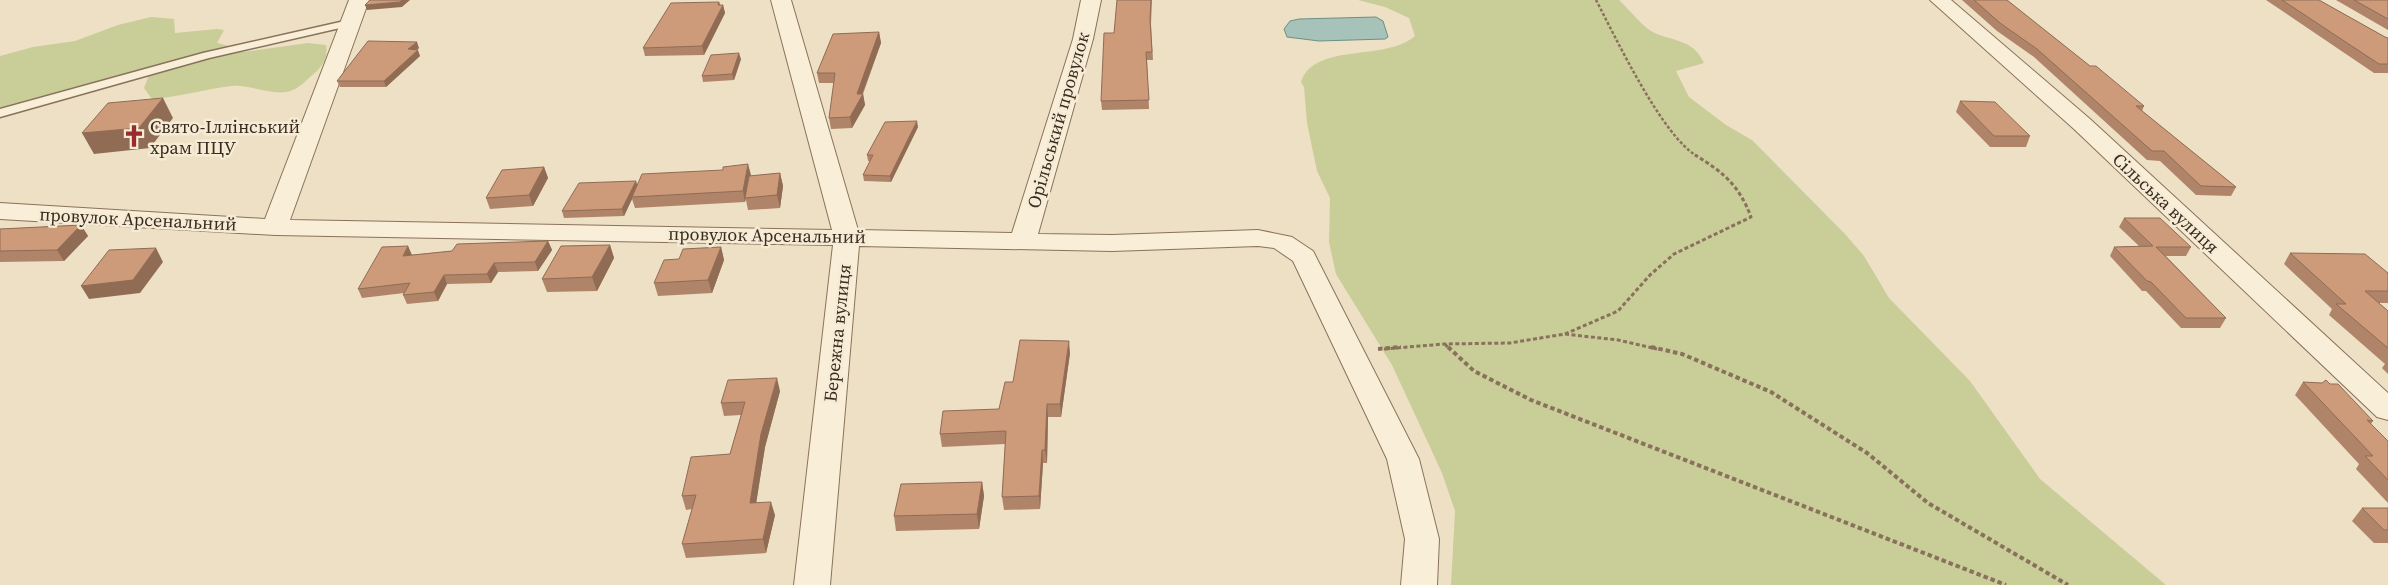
<svg xmlns="http://www.w3.org/2000/svg" width="2388" height="585" font-family="'Source Serif 4',serif">
<style>
.green{fill:#c9cd98}
.water{fill:#a6c2b9;stroke:#6d9086}
.lines{fill:none;stroke-linecap:round;stroke-linejoin:round}
.service-casing{stroke:#89725b;stroke-width:3}
.minor-casing{stroke:#89725b;stroke-width:2}
.path-far2{stroke:#89725b;stroke-width:2.5;stroke-dasharray:3 2;stroke-linecap:butt}
.path-far1{stroke:#89725b;stroke-width:3;stroke-dasharray:4 2.5;stroke-linecap:butt}
.path{stroke:#89725b;stroke-width:4;stroke-dasharray:4.5 3;stroke-linecap:butt}
.service{fill:#f9eed8;fill-rule:evenodd}
.minor{fill:#f9eed8;fill-rule:evenodd}
.wall{fill:#b08469}
.shaded-wall{fill:#906c55}
.building{fill:#cd9a7a;stroke:#906c55}
.labels{text-anchor:middle;dominant-baseline:central;stroke-width:5;stroke-linejoin:round;paint-order:stroke}
.street-label{font-size:18px;fill:#392b1f;stroke:#f6ebd4}
.poi-label{font-size:18px;fill:#392b1f;stroke:#f6ebd4;text-anchor:start}
</style>
<rect width="100%" height="100%" fill="#eee0c5"/>
<path class="green" d="M1358,0H1619C1629,9 1640,24 1651,31C1670,42 1692,37 1704,63L1676,71L1689,97L1726,125L1752,140L1845,234L1864,256L1889,298L1970,381L2040,479L2166,585H1451L1455,511L1442,473L1392,365L1336,274L1329,242L1330,198L1317,171L1307,123L1304,87L1301,82C1314,42 1385,62 1415,36L1409,18L1385,7Z
M151,17L174,19L175,33L217,29L224,30L217,43L233,47L243,52L308,43L326,45C328,56 324,64 316,72C309,77 303,85 295,89C276,99 252,84 232,86C205,89 179,97 152,99L144,88L149,75L140,72L0,108V56L33,47L75,41L118,25Z"/>
<path class="water" d="M1376,17L1383,21L1388,37L1385,39L1319,41L1287,37L1284,29L1290,21L1299,19Z"/>
<g class="lines">
<defs>
<path id="service" d="M349,20L353,21V25L209,58L0,117V109L203,53Z"/>
<path id="minor" d="M349,0H369L290,220L832,230L771,0H791L858,230L1012,233L1073,39L1081,0H1101L1093,39L1038,234L1112,235L1258,230L1292,237L1313,251L1419,459L1439,539L1437,585H1401L1405,539L1387,459L1293,261L1274,248L1258,246L1112,251L859,246L830,585H794L833,245L275,235L0,219V203L265,219Z
M1930,0H1951L2090,119L2388,393V420L2377,417L2074,129Z"/>
</defs>
<use href="#service" class="service-casing"/>
<use href="#minor" class="minor-casing"/>
<path class="path-far2" d="M1596,0C1616,38 1662,136 1697,156"/>
<path class="path-far1" d="M1565,334L1618,311L1650,275L1674,254L1751,217C1739,185 1723,172 1695,155
M1445,344L1449,349
M1384,349L1444,344L1510,343L1565,334L1618,340L1657,349"/>
<path class="path" d="M1448,347L1474,371L1531,400L2006,585
M1651,347L1682,354L1771,392L1867,453L1928,503L2068,585
M1378,349L1401,347"/>
<use href="#service" class="service"/>
<use href="#minor" class="minor"/>
</g>
<path class="wall" d="M1117,0H1152L1151,24L1153,60H1147L1149,109L1102,110L1101,101L1114,33Z
M1962,0H2007L2090,66L2144,106L2142,111L2236,187L2231,196L2196,195L2160,161L2147,160L2034,57L1997,31Z
M2266,0H2319L2385,37L2388,38V73H2374Z
M2336,0H2388V30Z
M719,2L720,5H723L725,13L704,55L645,56L643,48Z
M879,32L881,43L863,94L865,105L852,128L831,129L829,118L834,83H819L817,73Z
M419,48L417,50L420,56L386,87H340L337,81Z
M741,59L734,80L703,82L702,76Z
M1960,101L2030,136L2026,147H1990L1956,112Z
M918,127L891,182L864,181L863,175L870,161H868L867,155Z
M544,167L548,178L533,206L490,209L486,198Z
M780,173L783,186L780,208L748,210L746,200L745,202L635,208L632,199L624,216L564,218L562,211L636,181L637,186L751,175L750,176Z
M2124,218L2191,247L2186,256H2166L2226,318L2220,328H2181L2146,291H2142L2110,256L2114,247L2139,246L2119,227Z
M81,225L88,236L64,261L0,262V229Z
M548,241L552,250L538,271L498,272L491,283L447,284L438,301L407,304L403,295L404,293L362,298L358,289L408,246L411,255Z
M610,245L614,258L597,291L547,292L542,279Z
M721,247L724,260L712,293L658,296L654,283L679,259Z
M2290,253L2388,273V303H2379L2388,311V374L2382,368L2385,364L2329,315L2332,309L2284,264Z
M1070,353L1061,417H1048L1047,463H1043L1040,509L1004,510L1002,497L1005,444L942,447L940,434L999,409L1013,382Z
M2303,382L2330,384L2373,421L2371,424L2388,441V503L2356,469L2359,464L2295,395Z
M780,391L765,447L756,503L775,515L766,553L686,558L682,544L692,509L686,510L682,496L730,454L741,415L724,416L721,403Z
M982,482L984,496L979,529L896,531L894,516Z
M2362,508H2388V543H2374L2352,521Z"/>
<path class="shaded-wall" d="M402,0H410L402,7L367,10L365,5Z
M719,2L721,9L723,5L725,13L704,55L702,46Z
M879,32L881,43L861,97L863,94L865,105L852,128L850,117L857,94Z
M417,42L419,48L411,55L408,49Z
M418,50L420,56L386,87L384,81Z
M739,53L741,59L734,80L732,74Z
M163,98L173,118L150,148L94,154L82,133Z
M917,121L918,127L891,182L890,176Z
M748,164L751,175L746,198H745V202L743,191Z
M544,167L548,178L533,206L529,195Z
M780,173L783,186L780,208L777,195Z
M636,181L638,188L632,197V199L624,216L622,209Z
M81,225L88,236L64,261L57,250Z
M548,241L552,250L538,271L535,262Z
M610,245L614,258L597,291L592,277Z
M408,246L412,255L403,256Z
M721,247L724,260L712,293L708,280Z
M156,248L163,262L140,293L89,299L81,286Z
M494,263L498,272L491,283L487,274Z
M444,275L447,284L438,301L434,292Z
M1069,341L1070,353L1061,417L1060,404Z
M777,378L780,391L765,447L754,517L750,503L761,434Z
M1047,404L1048,417L1047,463L1045,450Z
M1042,450L1043,463L1040,509L1039,496Z
M982,482L984,496L979,529L977,514Z
M771,502L775,515L766,553L763,539Z"/>
<path class="building" d="M370,0H402L400,2L365,5Z
M1117,0H1151L1150,19L1152,52H1146L1149,100L1101,101L1104,33H1114Z
M1974,0H2007L2090,66H2096L2144,106H2136L2236,187L2201,186L2164,151H2152L2037,49L2000,23Z
M2282,0H2319L2385,37L2388,38V64H2379Z
M2354,0H2388V19Z
M719,2L718,5H723L702,46L643,48L671,3Z
M879,32L857,94H863L850,117L829,118L835,73H817L833,34Z
M368,41L417,42L408,49L418,50L384,81H337Z
M739,53L732,74L702,76L711,55Z
M163,98L139,128L82,133L108,103Z
M1960,101L1995,102L2030,136H1994Z
M917,121L890,176L863,175L873,155H867L885,122Z
M748,164L743,191L632,197L642,174L723,170V167Z
M544,167L529,195L486,198L502,170Z
M780,173L777,195L745,198L749,176Z
M636,181L622,209L562,211L579,183Z
M2124,218H2160L2191,247H2156L2226,318H2186L2151,282L2147,281L2114,247L2153,246Z
M81,225L57,250L0,251V229Z
M548,241L535,262L494,263L487,274L444,275L434,292L403,295L410,283L358,289L382,247L408,246L403,256L452,251L457,244Z
M610,245L592,277L542,279L561,246Z
M721,247L708,280L654,283L664,260L679,259L683,249Z
M156,248L133,280L81,286L109,250Z
M2290,253L2365,254L2388,273V291H2365L2388,311V348L2336,304H2346Z
M1020,340L1069,341L1060,404H1047L1045,450H1042L1039,496L1002,497L1006,431L940,434L943,411L999,409L1005,382H1013Z
M777,378L761,434L750,503L771,502L763,539L682,544L696,495L682,496L691,457L730,454L745,402L721,403L728,380Z
M2326,380L2330,384H2338L2373,421L2367,420L2388,441V480L2365,456H2373L2303,382L2322,383Z
M982,482L977,514L894,516L901,484Z
M2362,508H2388V530H2384Z"/>
<defs>
<symbol id="church-bare" viewBox="-9 -9 18 18"><path d="M-1.2-6h2.4v3.5h3.3v2.4h-3.3V6h-2.4V-.1h-3.3v-2.4h3.3Z" fill="#992a2f" stroke="#f6ebd4" stroke-width="2.5" paint-order="stroke"/></symbol>
</defs>
<g fill-rule="evenodd">
<use href="#church-bare" x="118" y="120" width="32" height="32"/>
</g>
<g class="labels">
<g class="street-label">
<text transform="translate(1058 120) rotate(-74)">Орільський провулок</text>
<text transform="translate(2166 203) rotate(43)">Сільська вулиця</text>
<text transform="translate(138 219) rotate(3)">провулок Арсенальний</text>
<text transform="translate(767 235) rotate(1)">провулок Арсенальний</text>
<text transform="translate(837 333) rotate(-84)">Бережна вулиця</text>
</g>
<g class="poi-label">
<text x="150" y="126">Свято-Іллінський<tspan x="150" dy="21">храм ПЦУ</tspan></text>
</g>
</g>
</svg>
